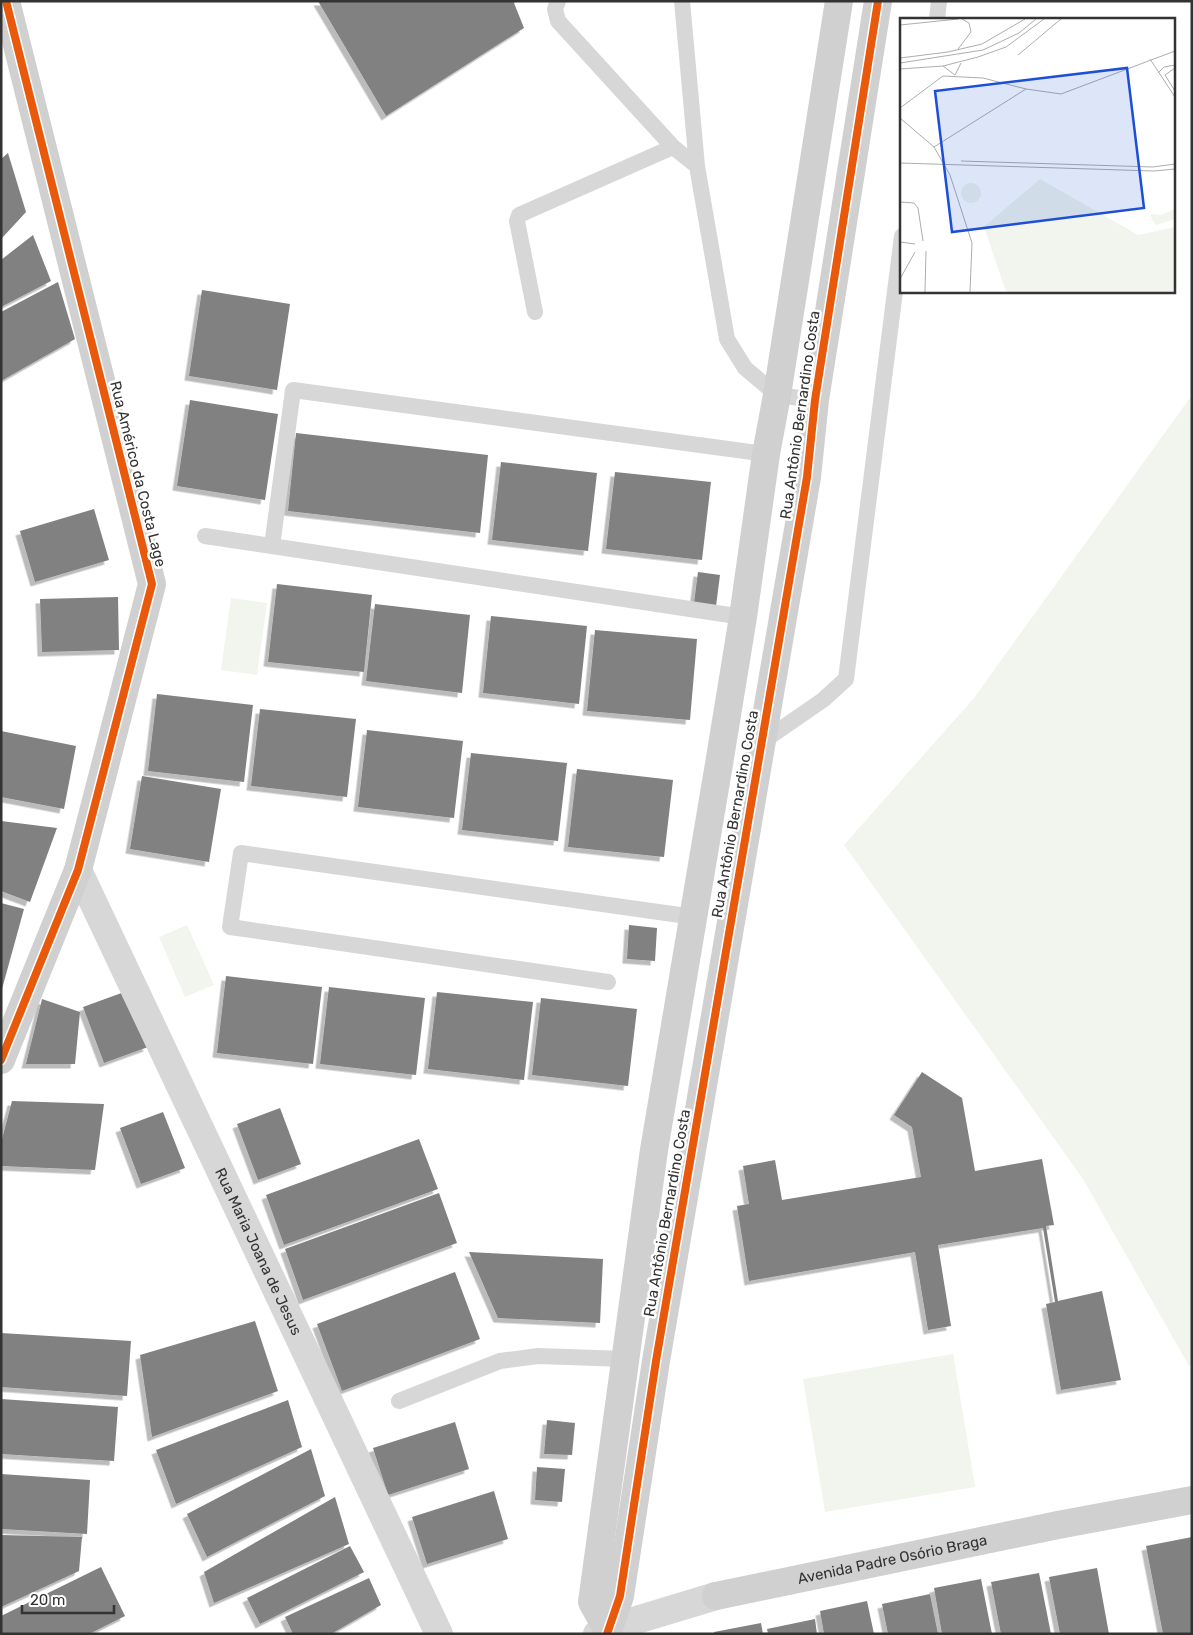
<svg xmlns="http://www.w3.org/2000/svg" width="1193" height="1635" font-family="Rubik,sans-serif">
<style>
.green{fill:#f1f5ed}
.building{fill:#818181;filter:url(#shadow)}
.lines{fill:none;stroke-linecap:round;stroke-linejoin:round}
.lane{stroke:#d7d7d7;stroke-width:16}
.street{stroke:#d7d7d7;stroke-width:28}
.secondary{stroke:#d0d0d0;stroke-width:28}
.cycleway-casing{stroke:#fff;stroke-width:11}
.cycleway{stroke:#e8590c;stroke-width:8}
.labels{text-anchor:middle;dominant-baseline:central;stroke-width:5;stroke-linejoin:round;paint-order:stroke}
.street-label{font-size:15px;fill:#333;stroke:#fff}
.inset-road{fill:none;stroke:#adadad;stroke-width:1}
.view{fill:#1d4ed8;fill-opacity:0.15;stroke:#1d4ed8;stroke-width:2.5}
.inset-edge{fill:none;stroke:#333;stroke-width:2.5}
</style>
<defs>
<filter id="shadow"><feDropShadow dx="-4.5" dy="4.5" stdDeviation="0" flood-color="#0004"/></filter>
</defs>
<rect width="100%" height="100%" fill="#fff"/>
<path class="green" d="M1192,395V1366H1189L1083,1179L844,845L974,698Z
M231,598L267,603L257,675L221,670Z
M187,925L214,985L185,997L159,937Z
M953,1354L975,1487L825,1512L803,1379Z"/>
<path class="building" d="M318,1H516L514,3L524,28L386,116Z
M8,153L26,212L1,239V159Z
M33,235L51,281L1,307V260Z
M58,282L75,339L1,381V312Z
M202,290L290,304L277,390L189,376Z
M190,400L278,414L265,500L177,486Z
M296,433L488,455L480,533L288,511Z
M501,462L597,473L588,551L492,540Z
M615,472L711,482L702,560L606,549Z
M94,509L109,560L35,582L20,531Z
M698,572L720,575L716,606L694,603Z
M277,584L372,595L364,672L268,662Z
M118,597L119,650L42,652L40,599Z
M375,604L470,615L462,693L366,681Z
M491,616L587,626L579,704L483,693Z
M595,630L697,639L690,720L587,711Z
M157,694L253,705L244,782L148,771Z
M260,709L356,719L347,797L251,786Z
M367,730L463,741L454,818L358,807Z
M1,731L76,746L64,809L1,797Z
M471,753L567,763L558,841L462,830Z
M577,769L673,780L664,857L568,847Z
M142,776L221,789L209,862L130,849Z
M1,821L57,828L30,902L1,891Z
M1,903L24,909L2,989H1Z
M629,925L657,928L655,961L627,959Z
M226,976L322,987L313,1064L217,1053Z
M329,987L425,998L416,1075L320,1064Z
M127,991L148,1047L104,1063L83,1007Z
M437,992L533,1002L524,1080L428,1069Z
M541,998L637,1009L628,1086L532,1075Z
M42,999L80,1012L75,1064H26Z
M922,1072L962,1098L975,1171L1042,1159L1054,1225L1046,1226L1058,1301L1102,1291L1121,1380L1061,1390L1046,1304L1055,1302L1043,1228L938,1245L951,1326L928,1330L915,1252L749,1281L737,1206L749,1204L743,1166L775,1160L782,1200L921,1177L912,1127L894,1115Z
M12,1101L104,1104L95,1170L1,1166V1143Z
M280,1108L301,1164L258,1180L237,1124Z
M163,1112L185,1168L141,1184L120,1128Z
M419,1139L438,1189L284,1245L266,1195Z
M439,1193L457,1243L303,1300L285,1249Z
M469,1252L603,1259L600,1323L498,1318Z
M455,1272L480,1339L342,1391L317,1324Z
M255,1321L278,1391L152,1437L140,1355Z
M1,1333L131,1341L127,1396L1,1387Z
M1,1399L118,1407L114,1461L1,1454Z
M288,1400L302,1447L176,1504L156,1450Z
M547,1420L575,1423L572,1455L544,1454Z
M455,1422L469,1469L388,1495L373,1448Z
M311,1449L325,1496L207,1557L187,1514Z
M537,1467L565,1469L562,1502L535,1500Z
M1,1474L90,1480L87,1534L1,1529Z
M494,1491L508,1539L427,1564L412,1517Z
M335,1497L349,1544L214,1603L204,1572Z
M1,1535L82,1537L79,1571L1,1607Z
M1192,1537V1634H1163L1146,1546Z
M350,1546L364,1572L260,1624L247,1598Z
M101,1567L125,1616L89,1634H1V1616Z
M1097,1568L1109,1634H1060L1049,1577Z
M1039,1573L1051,1634H1001L991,1582Z
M369,1578L381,1605L331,1634H293L285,1617Z
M981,1579L992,1634H942L934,1588Z
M930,1594L938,1634H888L882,1604Z
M867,1601L874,1634H824L820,1611Z
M815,1619L817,1634H768L767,1629Z
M761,1623L763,1634H714V1632Z"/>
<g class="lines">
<path class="lane" d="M558,1L555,9L558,21L673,147L697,166
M682,1L697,166L727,339L745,368L777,395L815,400
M937,19L939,1
M535,312L517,221L519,215L673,147
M205,536L743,617
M272,546L293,390L766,454
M762,742L823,700L846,679L902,236
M608,982L230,927L241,853L694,917
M399,1401L500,1361L538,1356L625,1359"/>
<g class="street">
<path id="s1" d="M78,870L439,1634"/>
<path d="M597,1634L607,1629L716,1596"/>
</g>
<g class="secondary">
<path d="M1,1060L78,870L152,584L6,1"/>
<path id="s2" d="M716,1596L1058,1525L1192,1500"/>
<path d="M607,1629L592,1602L654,1150L719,764L743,617L766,454L777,395L839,1"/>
<path d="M607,1634L620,1596L656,1361L807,477L815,400L878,1"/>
</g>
<defs>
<path id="cycleway" d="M1,1060L78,870L152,584L6,1
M607,1634L620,1596L656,1361L807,477L815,400L878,1"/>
</defs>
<use href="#cycleway" class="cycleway-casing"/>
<use href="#cycleway" class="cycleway"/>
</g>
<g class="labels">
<g class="street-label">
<text transform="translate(800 415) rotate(-82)">Rua Antônio Bernardino Costa</text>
<text transform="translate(138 474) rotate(76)">Rua Américo da Costa Lage</text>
<text transform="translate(735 814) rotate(-80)">Rua Antônio Bernardino Costa</text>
<text transform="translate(667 1213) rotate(-80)">Rua Antônio Bernardino Costa</text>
<text stroke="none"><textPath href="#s1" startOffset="422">Rua Maria Joana de Jesus</textPath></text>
<text stroke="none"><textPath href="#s2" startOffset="180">Avenida Padre Osório Braga</textPath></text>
</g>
</g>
<g transform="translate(900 18)">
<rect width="275" height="275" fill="#fff"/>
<path d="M140,161L238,217L275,209V274H106L84,209ZM61 175a10 10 0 1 1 20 0a10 10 0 1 1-20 0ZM275,191V201L256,207L251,200V196L261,197Z" fill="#f1f5ed"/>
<path class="inset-road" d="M0,7L58,1M58,31L71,14L69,5L62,1M118,37L161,1M0,40L48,34L82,26L125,1M250,41L275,79M0,45L83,32L119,15L136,1M43,48L55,57L61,45M275,50L265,57L275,73M0,51L43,48L78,39L106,29L144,1M258,55L264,49L275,47M0,90L43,58L83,60L126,71L161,76L275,33M0,100L34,129L50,157L72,225L70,274M34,129L126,71M61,143L253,149L275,146M0,145L254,153L275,151M0,184L14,185L18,190L23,223M0,224L15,226M0,261L15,234M25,274L26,233"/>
<path class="view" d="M227,50L244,190L52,214L35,73Z"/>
<rect width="275" height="275" class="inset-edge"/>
</g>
<rect width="1193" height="1635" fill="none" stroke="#333333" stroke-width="5"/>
<path d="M22 1605v8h92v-8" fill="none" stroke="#333333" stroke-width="2.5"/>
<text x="30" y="1605" font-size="15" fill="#333333" stroke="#ffffff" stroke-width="4" paint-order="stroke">20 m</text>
</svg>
